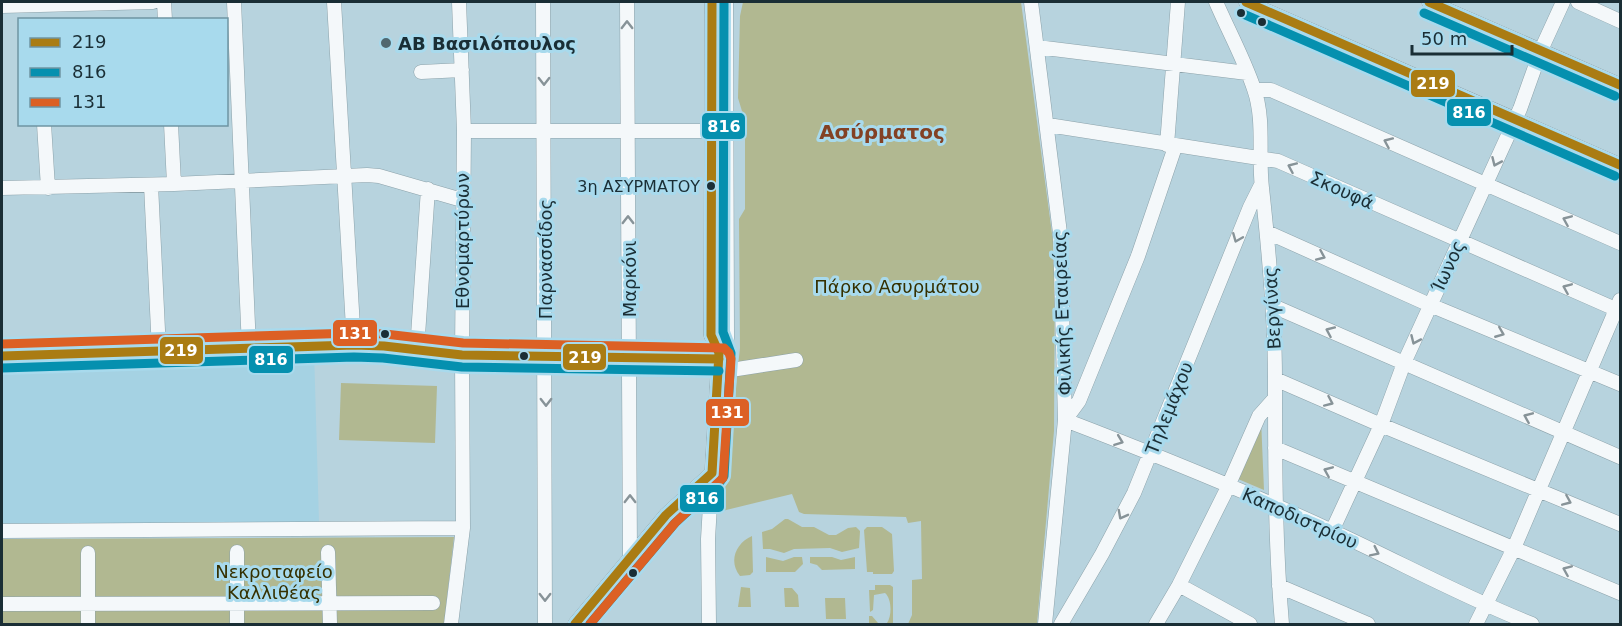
<svg xmlns="http://www.w3.org/2000/svg" width="1622" height="626" font-family="'DejaVu Sans',sans-serif">
<style>
.built{fill:#a5d2e3}
.green{fill:#b1b891}
.lines{fill:none;stroke-linecap:round;stroke-linejoin:round}
.minor-casing{stroke:#8ca2aa;stroke-width:15}
.minor{stroke:#f4f8fa;stroke-width:14}
.bus-1-casing{stroke:#a8daed;stroke-width:14}
.bus-2-casing{stroke:#a8daed;stroke-width:14}
.bus-3-casing{stroke:#a8daed;stroke-width:14}
.bus-1{stroke:#aa7c13;stroke-width:9}
.bus-2{stroke:#0590af;stroke-width:9}
.bus-3{stroke:#dc6024;stroke-width:9}
.oneway{stroke:#879398}
.bus-dot{fill:#1a2e35;stroke:#a8daed;stroke-width:2}
.poi-dot{fill:#516870;stroke:#a8daed;stroke-width:2}
.labels{text-anchor:middle;dominant-baseline:central;stroke-width:6;stroke-linejoin:round;paint-order:stroke}
.bus-label{font-size:16px;fill:#1a2e35;stroke:#a8daed;text-anchor:end}
.poi-label{font-size:18px;font-weight:bold;fill:#1a2e35;stroke:#a8daed;text-anchor:start}
.street-label{font-size:18px;fill:#1a2e35;stroke:#a8daed}
.park-label{font-size:18px;fill:#353000;stroke:#a8daed}
.neighbourhood-label{font-size:20px;font-weight:bold;fill:#834124;stroke:#a8daed}
.line-badge{stroke:#a8daed;stroke-width:2}
.badge-label{font-size:16px;text-anchor:middle;font-weight:bold;fill:#fff}
</style>
<rect width="100%" height="100%" fill="#b7d3de"/>
<path class="built" d="M314,350L319,522L193,526L2,523V361Z"/>
<path class="green" d="M743,2H1021L1055,256L1054,431L1037,624H908L912,615V580L922,579L921,521L908,523L906,517L804,514L799,512L792,494L722,511L740,348L739,219L745,209V121L738,98L740,16Z
M341,383L437,386L435,443L339,440Z
M1261,419L1264,490L1238,479Z
M785,519H788L802,527H814L829,535H836L848,528L856,527L860,531L859,548L842,552L830,548L794,549L784,553L770,549H763L762,532L772,529Z
M867,527H882L892,534L894,571L892,574H873V572H867L864,530Z
M752,536L753,572L750,575L740,576C728,561 736,543 752,536Z
M454,537L444,624H2V539Z
M766,557L783,561L794,557H802L803,564L795,572H766Z
M810,557H832L841,560L855,557V569L822,570L817,565L810,563Z
M875,585H890L893,587V624H869V616H872L878,623H887C892,616 892,599 885,593L874,595L873,610L870,612L869,590H875Z
M741,587L750,588L751,607H738Z
M784,588H792L798,595L799,607H785Z
M825,598H845L846,619H826Z"/>
<g class="lines">
<defs>
<path id="minor" d="M164,2L165,20
M234,2L249,348
M334,2L354,345
M543,2L545,624
M627,2L630,557
M1031,2L1060,233L1065,420L1045,624
M1216,2C1228,30 1244,59 1254,89C1265,120 1258,156 1262,188C1269,252 1275,315 1275,379C1275,461 1275,543 1282,624
M1246,2L1620,165
M1429,2L1620,85
M1578,2L1620,21
M2,6L153,2
M1037,47L1247,73
M421,72L462,70
M1255,90H1271L1620,243
M44,124L48,188
M171,124L174,184
M1048,125L1278,161L1620,311
M464,131H711
M1167,145L1178,2
M1175,147L1138,256L1079,401L1065,420C1154,454 1243,490 1330,530C1398,561 1463,597 1532,624
M151,185L159,351
M2,188L174,184L367,175L379,176L462,200
M1267,232L1430,305L1620,384
M1273,306L1620,457
M417,350L428,189
M719,353L727,338L726,2
M2,356L354,345L384,346L462,355L719,359
M718,372L796,360
M1275,379L1381,425L1620,524
M1275,448L1620,593
M2,531L463,528
M1332,531L1381,425L1404,363L1520,109L1541,50L1563,2
M328,552L330,624
M88,553V624
M1179,585L1250,624
M1279,586L1368,624
M2,604L433,603
M237,624V552
M451,624L463,528L462,355L464,131L459,2
M575,624L666,515L712,473
M709,624L708,539L719,353L711,335L712,2
M1061,624L1102,554L1134,493L1250,207L1261,185
M1156,624L1179,585L1225,493L1259,416L1275,398
M1476,624L1514,548L1620,300"/>
</defs>
<use href="#minor" class="minor-casing"/>
<use href="#minor" class="minor"/>
<defs>
<path id="bus-1" d="M1246,2L1620,165
M1429,2L1620,85
M2,356L354,345L384,346L462,355L719,359
M575,624L666,515L712,473L719,353L711,335L712,2"/>
<path id="bus-2" d="M1241,13L1615,176
M1424,13L1615,96
M2,368L354,357L383,358L462,367L719,371
M590,624L675,523L720,482L724,476L731,353L723,332L724,2"/>
<path id="bus-3" d="M2,344L354,333L385,334L463,343L724,348L729,353L731,359L723,478L675,523L590,624"/>
</defs>
<use href="#bus-1" class="bus-1-casing"/>
<use href="#bus-2" class="bus-2-casing"/>
<use href="#bus-3" class="bus-3-casing"/>
<use href="#bus-1" class="bus-1"/>
<use href="#bus-2" class="bus-2"/>
<use href="#bus-3" class="bus-3"/>
</g>
<defs><path id="oneway-chevron" d="M-2-3.5L2.5 0L-2 3.5" fill="none" stroke-width="1.6" stroke-linecap="round" stroke-linejoin="round" transform="scale(1.5)"/></defs>
<g class="oneway">
<use href="#oneway-chevron" transform="translate(627 25) rotate(-90)"/>
<use href="#oneway-chevron" transform="translate(544 81) rotate(90)"/>
<use href="#oneway-chevron" transform="translate(1388 142) rotate(-156)"/>
<use href="#oneway-chevron" transform="translate(1496 162) rotate(114)"/>
<use href="#oneway-chevron" transform="translate(1292 167) rotate(-156)"/>
<use href="#oneway-chevron" transform="translate(628 220) rotate(-90)"/>
<use href="#oneway-chevron" transform="translate(1567 220) rotate(-157)"/>
<use href="#oneway-chevron" transform="translate(1237 238) rotate(112)"/>
<use href="#oneway-chevron" transform="translate(1321 256) rotate(24)"/>
<use href="#oneway-chevron" transform="translate(1567 288) rotate(-157)"/>
<use href="#oneway-chevron" transform="translate(1330 331) rotate(-156)"/>
<use href="#oneway-chevron" transform="translate(1500 333) rotate(22)"/>
<use href="#oneway-chevron" transform="translate(1415 340) rotate(114)"/>
<use href="#oneway-chevron" transform="translate(546 402) rotate(90)"/>
<use href="#oneway-chevron" transform="translate(1329 402) rotate(24)"/>
<use href="#oneway-chevron" transform="translate(1528 417) rotate(-157)"/>
<use href="#oneway-chevron" transform="translate(1119 441) rotate(21)"/>
<use href="#oneway-chevron" transform="translate(1328 471) rotate(-157)"/>
<use href="#oneway-chevron" transform="translate(630 499) rotate(-90)"/>
<use href="#oneway-chevron" transform="translate(1567 501) rotate(23)"/>
<use href="#oneway-chevron" transform="translate(1122 515) rotate(118)"/>
<use href="#oneway-chevron" transform="translate(1375 552) rotate(26)"/>
<use href="#oneway-chevron" transform="translate(1567 570) rotate(-157)"/>
<use href="#oneway-chevron" transform="translate(545 597) rotate(90)"/>
</g>
<g class="bus-dot">
<circle cx="1241" cy="13" r="5"/>
<circle cx="1262" cy="22" r="5"/>
<circle cx="711" cy="186" r="5"/>
<circle cx="385" cy="334" r="5"/>
<circle cx="524" cy="356" r="5"/>
<circle cx="633" cy="573" r="5"/>
</g>
<circle class="poi-dot" cx="386" cy="43" r="6"/>
<g class="labels">
<g class="bus-label">
<text x="700" y="186">3η ΑΣΥΡΜΑΤΟΥ</text>
</g>
<g class="poi-label">
<text x="398" y="43">ΑΒ Βασιλόπουλος</text>
</g>
<g class="street-label">
<text transform="translate(1342 190) rotate(24)">Σκουφά</text>
<text transform="translate(462 241) rotate(-90)">Εθνομαρτύρων</text>
<text transform="translate(545 259) rotate(-90)">Παρνασσίδος</text>
<text transform="translate(1448 266) rotate(-65)">Ίωνος</text>
<text transform="translate(629 279) rotate(-90)">Μαρκόνι</text>
<text transform="translate(1272 308) rotate(-93)">Βεργίνας</text>
<text transform="translate(1062 313) rotate(-92)">Φιλικής Εταιρείας</text>
<text transform="translate(1169 408) rotate(-68)">Τηλεμάχου</text>
<text transform="translate(1300 518) rotate(24)">Καποδιστρίου</text>
</g>
<g class="park-label">
<text x="897" y="286">Πάρκο Ασυρμάτου</text>
<text x="274" y="571">Νεκροταφείο<tspan x="274" dy="21">Καλλιθέας</tspan></text>
</g>
<g class="neighbourhood-label">
<text x="882" y="132">Ασύρματος</text>
</g>
</g>
<g class="line-badge">
<rect x="1410" y="69" width="46" height="29" rx="6" fill="#aa7c13"/>
<rect x="1446" y="98" width="46" height="29" rx="6" fill="#0590af"/>
<rect x="701" y="112" width="45" height="28" rx="6" fill="#0590af"/>
<rect x="332" y="319" width="46" height="28" rx="6" fill="#dc6024"/>
<rect x="159" y="336" width="45" height="29" rx="6" fill="#aa7c13"/>
<rect x="562" y="343" width="45" height="28" rx="6" fill="#aa7c13"/>
<rect x="248" y="345" width="46" height="29" rx="6" fill="#0590af"/>
<rect x="705" y="398" width="45" height="29" rx="6" fill="#dc6024"/>
<rect x="679" y="484" width="46" height="29" rx="6" fill="#0590af"/>
</g>
<g class="badge-label">
<text x="1433" y="89">219</text>
<text x="1469" y="118">816</text>
<text x="724" y="132">816</text>
<text x="355" y="339">131</text>
<text x="181" y="356">219</text>
<text x="585" y="363">219</text>
<text x="271" y="365">816</text>
<text x="727" y="418">131</text>
<text x="702" y="504">816</text>
</g>
<rect width="1622" height="626" fill="none" stroke="#1a2e35" stroke-width="6"/>
<rect x="18" y="18" width="210" height="108" fill="#a8daed" stroke="#6f95a3" stroke-width="1.5"/>
<rect x="30" y="38" width="30" height="9" fill="#aa7c13" stroke="#6f95a3" stroke-width="1.5"/>
<text x="72" y="48" font-size="18" fill="#1a2e35">219</text>
<rect x="30" y="68" width="30" height="9" fill="#0590af" stroke="#6f95a3" stroke-width="1.5"/>
<text x="72" y="78" font-size="18" fill="#1a2e35">816</text>
<rect x="30" y="98" width="30" height="9" fill="#dc6024" stroke="#6f95a3" stroke-width="1.5"/>
<text x="72" y="108" font-size="18" fill="#1a2e35">131</text>
<path d="M1412 45v9h100v-9" fill="none" stroke="#1a2e35" stroke-width="3"/>
<text x="1421" y="45" font-size="18" fill="#1a2e35" stroke="#a8daed" stroke-width="4.5" paint-order="stroke">50 m</text>
</svg>
